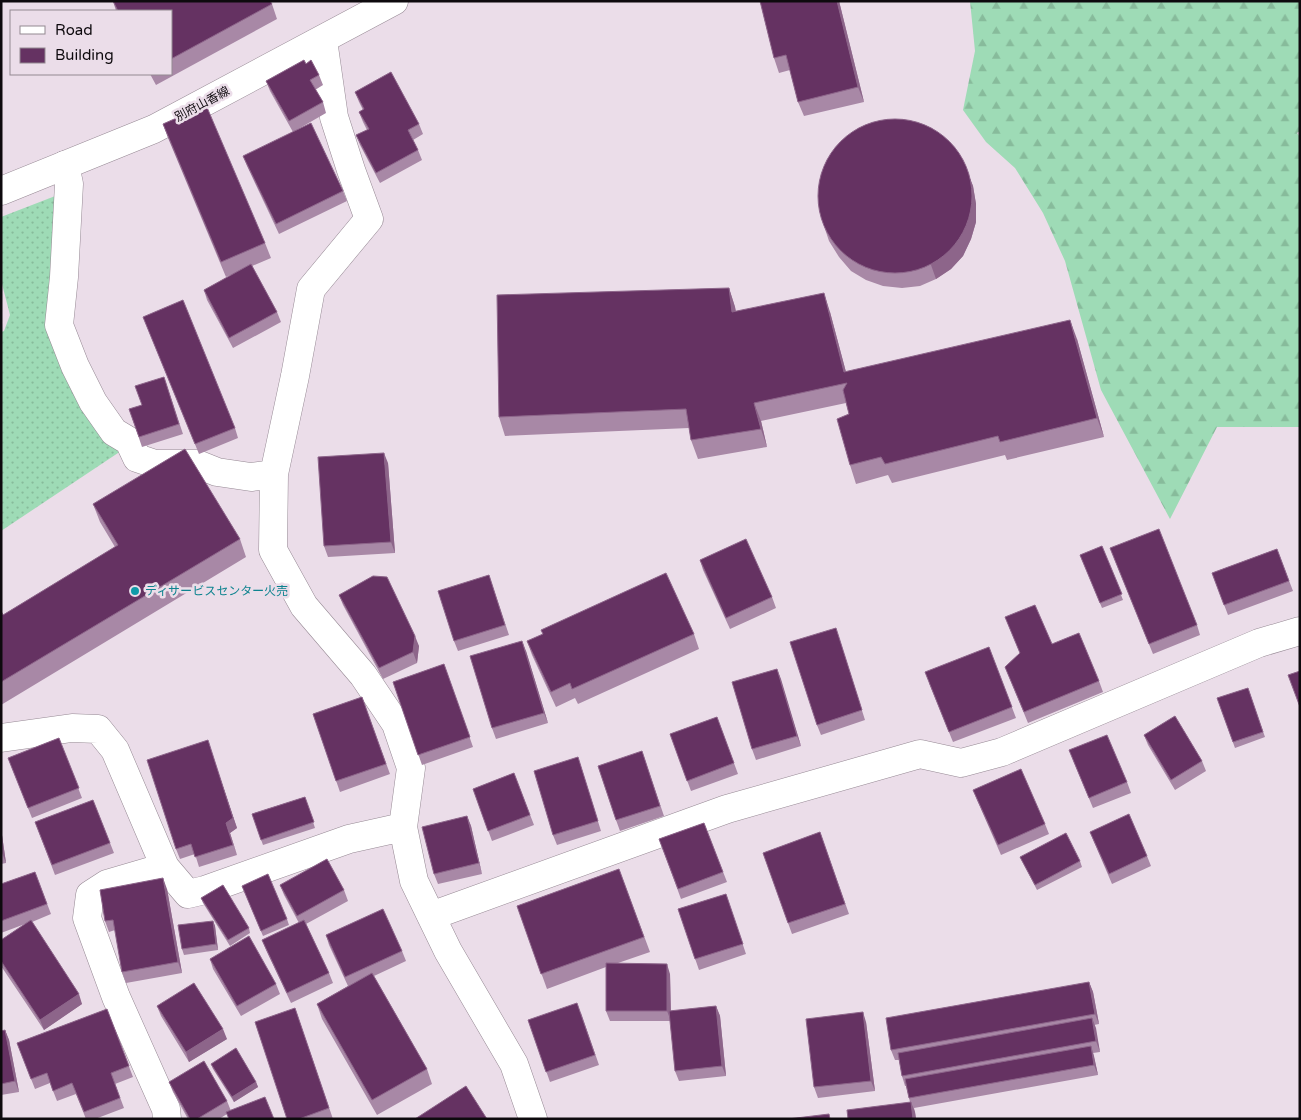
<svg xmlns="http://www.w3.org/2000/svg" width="1301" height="1120" font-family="'Varela Round','Noto Sans JP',sans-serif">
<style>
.grass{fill:url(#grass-dots)}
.forest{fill:url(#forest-firs)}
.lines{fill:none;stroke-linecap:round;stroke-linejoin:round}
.minor-casing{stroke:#968994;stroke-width:29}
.secondary-casing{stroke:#968994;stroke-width:29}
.minor{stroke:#fff;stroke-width:28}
.secondary{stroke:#fff;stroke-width:28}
.wall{fill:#a888a6}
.shaded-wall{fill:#8d658a}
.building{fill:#653262;stroke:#8d658a}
.culture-dot{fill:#0f9aa8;stroke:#ebdde9;stroke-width:2}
.labels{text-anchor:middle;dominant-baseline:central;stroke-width:5;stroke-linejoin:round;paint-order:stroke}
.street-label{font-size:12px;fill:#0e0a0e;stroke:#ebdde9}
.culture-label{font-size:12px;fill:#0d838f;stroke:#ebdde9;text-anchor:start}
</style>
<defs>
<pattern id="grass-dots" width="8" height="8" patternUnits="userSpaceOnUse" patternTransform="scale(1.25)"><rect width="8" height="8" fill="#9edbb6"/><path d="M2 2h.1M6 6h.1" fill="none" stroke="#87bb9b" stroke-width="1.8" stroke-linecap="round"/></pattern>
<pattern id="forest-firs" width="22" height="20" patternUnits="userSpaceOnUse" patternTransform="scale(1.25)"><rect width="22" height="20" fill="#9edbb6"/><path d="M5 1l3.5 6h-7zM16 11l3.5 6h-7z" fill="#87bb9b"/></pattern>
</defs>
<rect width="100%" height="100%" fill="#ebdde9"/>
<path class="grass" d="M63,193L50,337L124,449L1,531V332L4,331L10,315L1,280V217Z"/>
<path class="forest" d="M970,1H1300V131L1297,133L1300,137V427H1217L1170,519L1101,390L1065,261L1043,213L1015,168L986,142L963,110L975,51Z"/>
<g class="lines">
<defs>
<path id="minor" d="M323,40L334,117L351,170L369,219L311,289L295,376L274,474L273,550L304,606L363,675L396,724L411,768L403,827L414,881L448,951L514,1064L533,1119
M65,165L69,184L64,277L59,325L75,366L93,402L114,432L129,441L137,458L155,464H197L217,472L251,477L274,474
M1,738L72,728L98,729L115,750L165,867L188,894L205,890L349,839L403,827
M165,867L107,884L90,895L87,918L116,997L166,1109L167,1119
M431,916L727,809L920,754L961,763L1002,752L1259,643L1300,631"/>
<path id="secondary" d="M1,191L154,129L394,1"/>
</defs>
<use href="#minor" class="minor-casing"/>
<use href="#secondary" class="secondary-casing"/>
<use href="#minor" class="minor"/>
<use href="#secondary" class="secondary"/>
</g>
<path class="wall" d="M113,1L272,4L277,19L156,85L150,74H171V11H116Z
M760,1H839L864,102L804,116L798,102L790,70L779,73L774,58Z
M306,64L319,75L323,85L315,90L323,102L326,113L293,132L270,91L266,81Z
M355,92L419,124L423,134L413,140L418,150L422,160L380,183L360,145L356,135L367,130L363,122L359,112L363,110L359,102Z
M163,124L265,243L271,258L252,266L277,312L281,322L233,348L207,300L204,290L233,274L226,277L168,138Z
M243,156L343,191L347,201L279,234L247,166Z
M967,171L973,186L976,204V222L971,239L963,256L951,269L936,279L920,286L902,288L883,286L866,280L851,271L839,257L829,241L824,226Z
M729,288L735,307L736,311L830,312L846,372L1077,339L1104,437L1007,460L1005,455L892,483L888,475L856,484L850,465L849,414L846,403L761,421L767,447L698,459L691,440L689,428L505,436L499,417Z
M143,317L235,428L238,438L199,454Z
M164,377L183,434L142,447L129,409L142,405Z
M388,463L395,553L328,557L324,546Z
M93,504L240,539L246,557L1,705V611L3,615L115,547L100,522Z
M1102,546L1123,600L1102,608L1080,555Z
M1277,549L1293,591L1228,615L1212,573Z
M1114,558L1197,625L1200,635L1153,654Z
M700,560L772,597L776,608L730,629L703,570Z
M489,575L509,635L458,651L454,641Z
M339,595L419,646L417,663L383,679L343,605Z
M1005,617L1052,644L1099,681L1103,692L1028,723L1005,667L1020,653Z
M694,634L699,649L578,704L575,698L556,707L532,655L527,641Z
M839,638L865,720L821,735L817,725Z
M989,647L1016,718L953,742L929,683Z
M526,651L548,723L496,739L492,728Z
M444,664L473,747L422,765L393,682Z
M777,669L801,746L756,760L752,749Z
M1248,688L1265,737L1235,748L1217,698Z
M362,697L390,774L340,792L313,714Z
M717,717L738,774L691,791L670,734Z
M1144,735L1202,761L1206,771L1175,790L1148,745Z
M59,738L82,798L32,818L8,758Z
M211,751L237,828L230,833L237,855L199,867L195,854L180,859L176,849Z
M642,751L664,816L620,831L616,820Z
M578,757L601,831L557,845L553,835Z
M1073,760L1127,782L1131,793L1093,808Z
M514,773L534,825L492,841L473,789Z
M973,790L1045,824L1049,834L1001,855L977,800Z
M305,797L315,828L263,845L252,814Z
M93,800L114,853L55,875L35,822Z
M467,816L471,826L482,874L438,884L434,874Z
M704,823L727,882L681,899L659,839Z
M1,828L6,863L1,864Z
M820,832L849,914L792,934L763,853Z
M1090,832L1147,856L1151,866L1112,884L1094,842Z
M1020,857L1080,861L1082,867L1037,890Z
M619,869L650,952L618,963L670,974L671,1011L716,1006L720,1016L726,1076L679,1081L675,1071L670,1021H610L606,1011V967L547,989L517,906Z
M35,872L51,914L32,922L82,1004L44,1030L1,966V940L25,924L1,933V884Z
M280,885L344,890L348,901L306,924L329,973L333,983L291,1003L266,950L262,940L299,923L284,895Z
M242,886L287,919L289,925L263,936Z
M167,889L182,973L126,983L122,972L115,930L109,932L105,921Z
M726,894L746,954L699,970L678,909Z
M201,898L249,928L250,933L230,946L203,903Z
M213,921L215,926L218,950L184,955L182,949Z
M326,935L402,951L406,961L374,976L427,1069L432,1084L377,1115L322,1019L317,1004L348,986L329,945Z
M210,959L276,984L280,994L241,1016L213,969Z
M1089,982L1093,992L1099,1024L1094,1025L1100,1052L1093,1053L1098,1075L914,1108L915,1112L916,1119H848L910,1102L906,1086H905L902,1076L899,1060H895L891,1050Z
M157,1006L227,1039L189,1062L161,1016Z
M295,1008L333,1119H287Z
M107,1009L133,1077L115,1084L124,1108L95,1119H86L76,1094L57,1101L50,1083L35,1089L17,1043Z
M581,1013L599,1065L550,1082L528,1020Z
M866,1022L875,1091L818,1098L814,1087Z
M5,1030L9,1040L19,1092L1,1095V1031Z
M211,1064L256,1082L258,1087L234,1102L213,1069Z
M169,1082L227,1101L231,1111L227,1114L219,1119H188L173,1092Z"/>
<path class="shaded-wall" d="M837,1H839L864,102L858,87Z
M967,171L973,186L976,204V222L971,239L963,256L951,269L936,279L931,265Z
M729,288L735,307L738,331L732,312Z
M824,293L830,312L851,391L844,372Z
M1070,320L1077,339L1104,437L1097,418Z
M754,403L761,421L767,447L761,429Z
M384,453L388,463L395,553L391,542Z
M415,636L419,646L417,663L413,652Z
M522,641L526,651L548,723L544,713Z
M777,669L781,679L801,746L797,736Z
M211,751L237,828L230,833L237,855L226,823Z
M467,816L471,826L482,874L479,863Z
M1,828L6,863L2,853L1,845Z
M163,878L167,889L182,973L178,962Z
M213,921L215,926L218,950L216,944Z
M667,964L670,974L671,1021L667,1011Z
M1089,982L1093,992L1099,1024L1095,1014Z
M79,994L82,1004L44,1030L40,1020Z
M716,1006L720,1016L726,1076L722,1066Z
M863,1012L866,1022L875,1091L871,1081Z
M1092,1018L1096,1028L1100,1052L1096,1041Z
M223,1029L227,1039L189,1062L186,1052Z
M5,1030L9,1040L19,1092L15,1081Z
M1091,1046L1094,1056L1098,1075L1094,1065Z
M256,1082L258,1087L234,1102L232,1097Z
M911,1102L915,1112L916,1119H913Z"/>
<path class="building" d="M113,1H270L272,4L171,59V11H118Z
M760,1H837L858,87L798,102L786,55L774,58Z
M304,60L306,64L311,60L319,75L310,80L323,102L289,121L266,81Z
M391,72L419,124L408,130L418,150L376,173L356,135L369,129L359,112L364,109L355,92Z
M206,105L265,243L221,262L163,124Z
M818 196a77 77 0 1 1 154 0a77 77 0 1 1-154 0Z
M311,123L343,191L276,224L243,156Z
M251,264L277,312L229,338L204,290Z
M729,288L732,312L824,293L844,372L1070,320L1097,418L1000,442L998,436L885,464L881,457L850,465L837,419L849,414L843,390L847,383L754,403L761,429L691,440L686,409L499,417L497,295Z
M183,300L235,428L195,444L143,317Z
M164,377L179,424L139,437L129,409L142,405L135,386Z
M185,449L240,539L1,682V611L3,615L118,545L93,504Z
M384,453L391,542L324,546L318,457Z
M1159,529L1197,625L1149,644L1110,548Z
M746,539L772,597L726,618L700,560Z
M1102,546L1122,594L1100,603L1080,555Z
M1277,549L1289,581L1224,605L1212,573Z
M666,573L694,634L572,689L570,683L551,692L527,641L543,634L541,630Z
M489,575L505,625L454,641L438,591Z
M373,576L387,577L415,636L413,652L379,668L339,595Z
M1035,605L1052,644L1079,633L1099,681L1024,712L1005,667L1020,653L1005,617Z
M836,628L862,710L817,725L790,642Z
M522,641L544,713L492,728L470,656Z
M989,647L1012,707L949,732L925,672Z
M444,664L470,737L418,755L393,682Z
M777,669L797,736L752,749L732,682Z
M1300,671V707L1288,675Z
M1248,688L1263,732L1233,742L1217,698Z
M362,697L386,764L336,781L313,714Z
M1175,716L1202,761L1171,780L1144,735Z
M717,717L734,763L687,781L670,734Z
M1107,735L1127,782L1089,798L1069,750Z
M59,738L79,788L28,808L8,758Z
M208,740L233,818L226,823L233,845L195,857L191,844L176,849L147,760Z
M642,751L660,806L616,820L598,766Z
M578,757L598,821L553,835L534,771Z
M1021,769L1045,824L998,845L973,790Z
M514,773L530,815L488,831L473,789Z
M305,797L314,822L261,840L252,814Z
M93,800L110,843L52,865L35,822Z
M1129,814L1147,856L1109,874L1090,832Z
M467,816L479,863L434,874L422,827Z
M704,823L723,872L678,889L659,839Z
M820,832L845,904L788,923L763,853Z
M1066,833L1080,861L1035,885L1020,857Z
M327,859L344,890L297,916L280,885Z
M619,869L644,937L541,974L517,906Z
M35,872L47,904L1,921V884Z
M268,874L287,919L261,931L242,886Z
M163,878L178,962L122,972L113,920L105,921L100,890Z
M223,885L249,928L228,940L201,898Z
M726,894L743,944L695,959L678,909Z
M383,909L402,951L345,977L326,935Z
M31,920L79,994L40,1020L1,961V940Z
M304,920L329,973L287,993L262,940Z
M213,921L216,944L182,949L178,925Z
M249,936L276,984L237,1006L210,959Z
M606,963L667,964V1011H606Z
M372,973L427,1069L372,1100L317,1004Z
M1089,982L1095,1014L891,1050L886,1018Z
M194,983L223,1029L186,1052L157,1006Z
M577,1003L595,1055L546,1072L528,1020Z
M716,1006L722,1066L675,1071L669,1011Z
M295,1008L329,1108L299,1119H287L255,1022Z
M107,1009L129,1066L111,1073L120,1098L84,1112L72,1083L53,1091L47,1073L31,1079L17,1043Z
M863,1012L871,1081L814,1087L806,1019Z
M1092,1018L1096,1041L902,1076L898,1053Z
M5,1030L15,1081L1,1084V1031Z
M1091,1046L1094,1065L909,1098L905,1079Z
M236,1048L256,1082L232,1097L211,1064Z
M204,1061L227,1101L197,1119H190L169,1082Z
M466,1086L487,1119H415Z
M265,1097L274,1119H229L226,1112Z
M911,1102L913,1119H848L847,1110Z
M829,1114L830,1119H788Z"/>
<circle class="culture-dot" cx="135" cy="591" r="5"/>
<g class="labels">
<g class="street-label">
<text transform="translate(202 104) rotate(-28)">別府山香線</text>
</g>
<g class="culture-label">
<text x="145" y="591">ディサービスセンター火売</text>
</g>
</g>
<rect width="1301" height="1120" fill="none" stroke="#0e0a0e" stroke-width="5"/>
<rect x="10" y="10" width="162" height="65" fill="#ebdde9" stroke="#938991"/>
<rect x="20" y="26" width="25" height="8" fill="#ffffff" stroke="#938991"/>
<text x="55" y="35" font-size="15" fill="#0e0a0e">Road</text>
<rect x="20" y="48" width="25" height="15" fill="#653262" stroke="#938991"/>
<text x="55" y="60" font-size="15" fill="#0e0a0e">Building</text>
</svg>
